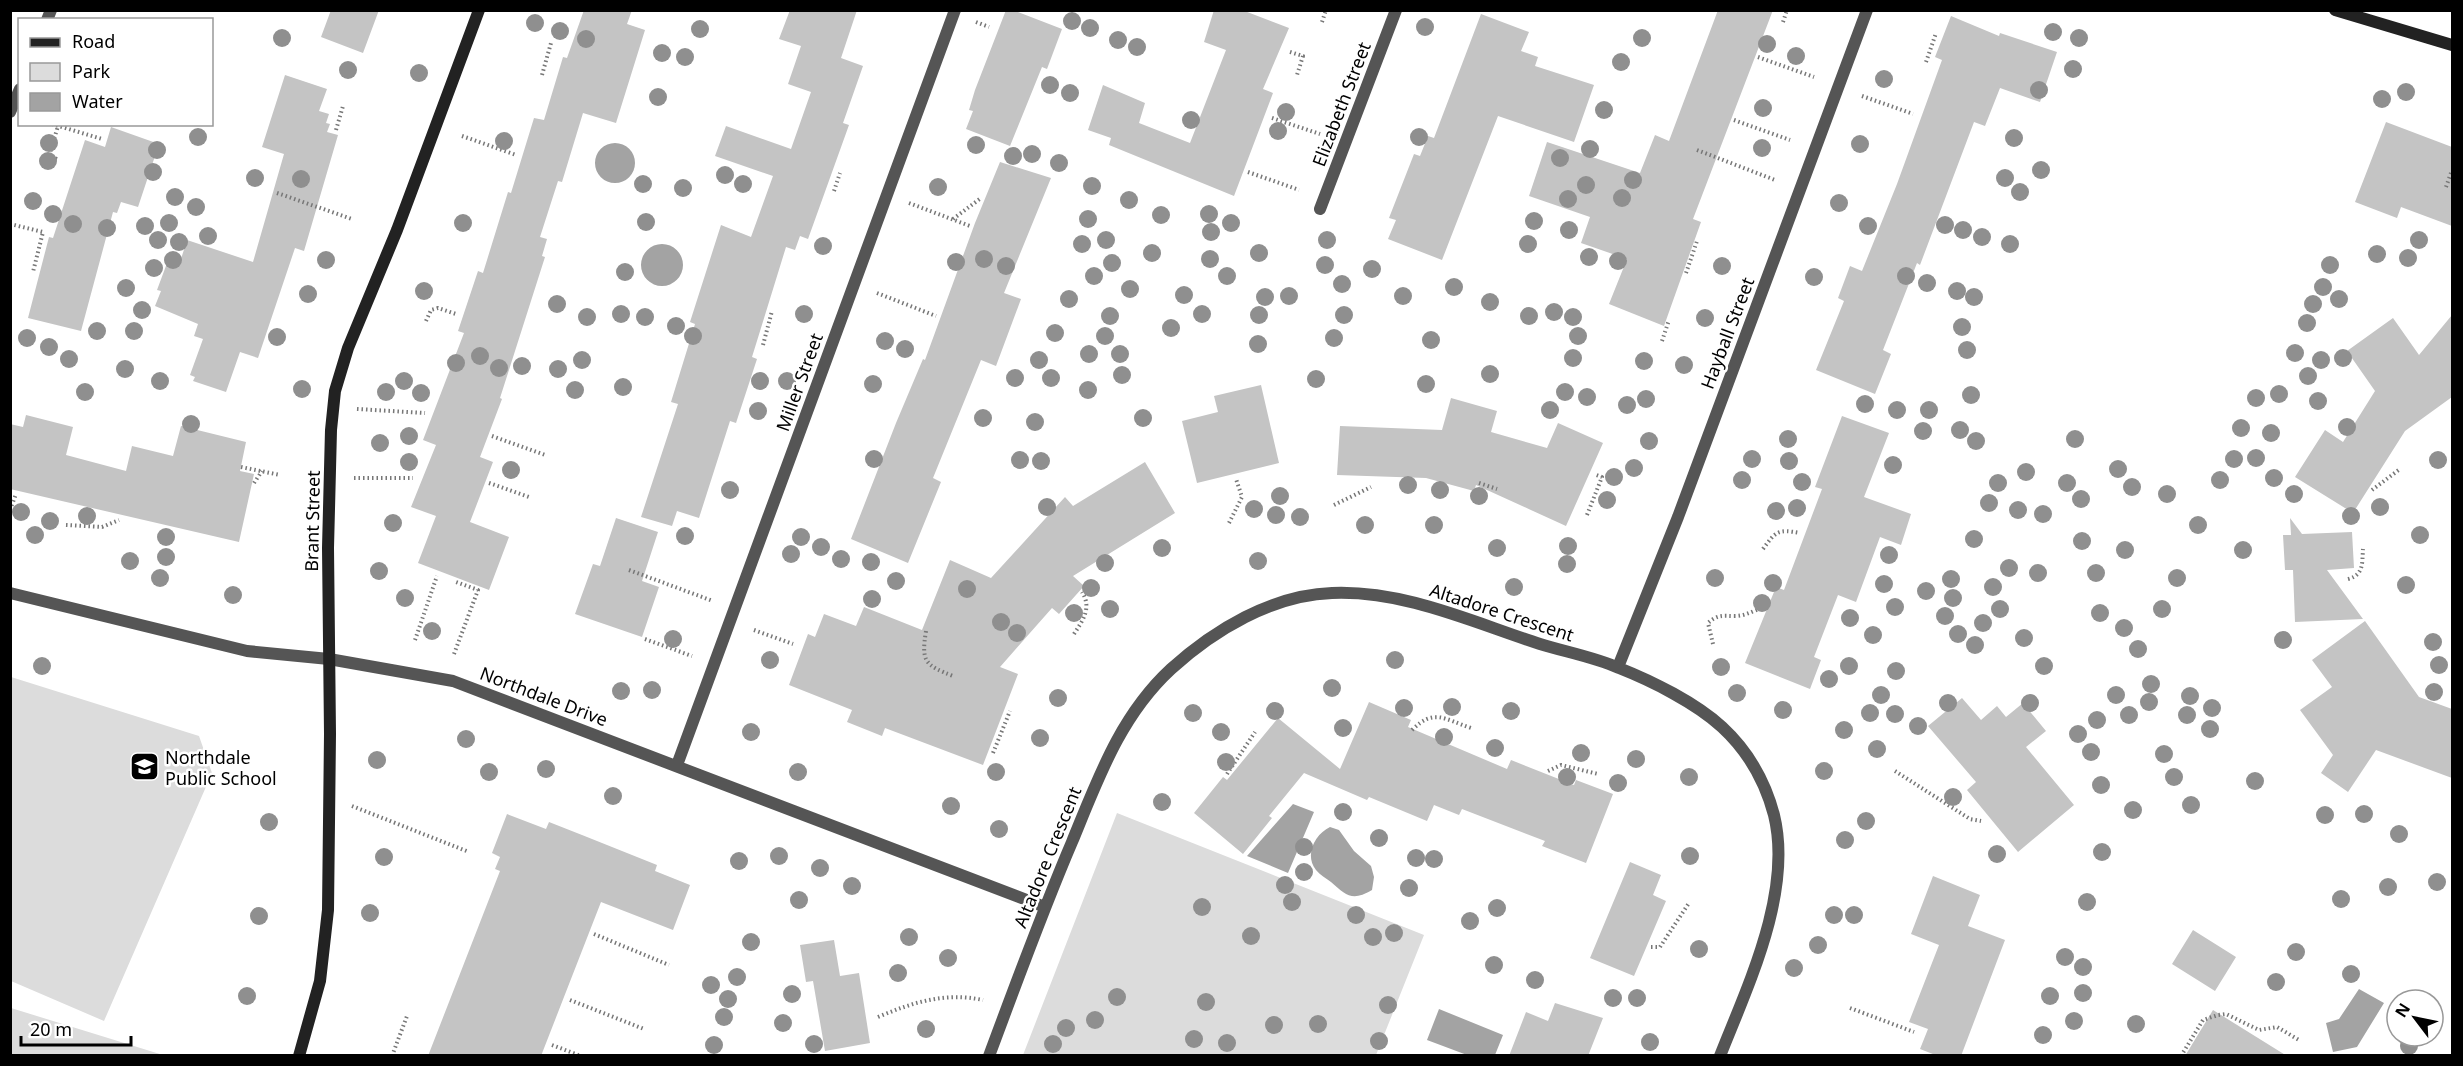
<svg xmlns="http://www.w3.org/2000/svg" width="2463" height="1066" font-family="'Noto Sans',sans-serif">
<style>
.green{fill:#dcdcdc}
.water{fill:#a3a3a3}
.building{fill:#c4c4c4}
.lines{fill:none;stroke-linecap:round;stroke-linejoin:round}
.path{stroke:#777;stroke-width:4;stroke-dasharray:1.5 3;stroke-linecap:butt}
.street{stroke:#555;stroke-width:12}
.secondary{stroke:#222;stroke-width:12}
.tree{fill:#8f8f8f}
.labels{text-anchor:middle;dominant-baseline:central;stroke-width:5;stroke-linejoin:round;paint-order:stroke}
.street-label{font-size:18px;fill:#000;stroke:#fff}
.poi-label{font-size:18px;fill:#000;stroke:#fff;text-anchor:start}
</style>
<rect width="100%" height="100%" fill="#fff"/>
<path class="green" d="M11,677L199,736L212,773L104,1021L11,981Z
M1117,813L1424,935L1376,1055H1023Z
M10,1008H11L163,1055H11Z"/>
<path class="water" d="M595 163a20 20 0 1 1 40 0a20 20 0 1 1-40 0Z
M641 265a21 21 0 1 1 42 0a21 21 0 1 1-42 0Z
M1293,804L1314,812L1288,873L1247,856Z
M1330,827L1339,830L1354,851L1371,866L1374,877L1372,890C1352,902 1346,895 1331,882C1326,878 1320,875 1316,870C1304,855 1315,834 1330,827Z
M2359,989L2384,1003L2357,1047L2333,1052L2326,1023L2339,1019Z
M1439,1009L1503,1035L1495,1055H1467L1427,1040Z"/>
<path class="building" d="M331,10H379L363,53L321,37Z
M584,10H632L627,24L645,30L616,123L583,113L562,182L558,181L540,237L547,239L542,256L545,257L500,398L502,399L480,457L493,462L470,522L509,537L489,590L418,563L436,516L411,507L436,445L423,440L464,333L458,331L478,271L483,273L508,192L511,193L534,118L544,120L563,57L567,58Z
M790,10H857L841,58L863,66L843,123L849,125L808,239L800,236L795,250L786,247L752,357L757,359L736,423L730,421L699,518L677,511L672,526L641,517L678,404L671,402L695,324L690,322L721,225L751,237L773,176L715,156L726,126L791,149L811,92L788,84L801,46L779,39Z
M1006,10H1013L1062,29L1047,69L1042,67L1010,146L966,129L973,111L969,110L975,90Z
M1214,10H1242L1289,28L1263,89L1273,93L1234,196L1109,145L1111,138L1088,130L1103,85L1145,103L1139,123L1190,143L1226,50L1204,42Z
M1718,10H1773L1693,219L1701,222L1664,326L1609,304L1627,259L1581,243L1590,217L1529,196L1547,142L1640,173L1655,135L1669,141Z
M1481,14L1529,32L1521,51L1538,57L1535,66L1594,85L1574,142L1498,116L1442,260L1388,239L1396,220L1389,218L1414,154L1420,156L1428,136L1434,138Z
M1951,16L1999,36L2000,33L2057,52L2040,102L2000,88L1985,126L1974,122L1920,265L1917,263L1883,350L1891,354L1875,394L1816,370L1844,301L1838,298L1850,266L1862,271L1897,184L1942,60L1935,57Z
M285,75L327,89L319,111L329,114L326,123L330,124L327,132L338,135L304,251L295,248L258,358L240,352L226,392L193,381L195,377L190,375L203,339L194,336L198,324L155,306L161,291L157,290L170,255L181,259L187,240L253,262L284,154L262,147Z
M2386,122L2452,147V226L2401,207L2397,218L2355,202Z
M111,127L159,144L138,207L121,202L117,213L113,212L81,331L28,318L49,237L53,238L85,140L105,147Z
M1000,162L1051,178L1004,293L1021,299L996,366L981,360L933,478L941,482L908,563L851,539L896,423L923,359L925,360L975,223Z
M2452,315V397L2405,431L2353,513L2295,477L2325,430L2343,442L2375,391L2347,351L2393,318L2419,355Z
M1261,385L1279,463L1197,483L1182,421L1218,412L1214,396Z
M1451,398L1497,411L1491,432L1547,448L1558,423L1603,443L1566,526L1476,485L1474,491L1426,478L1337,475L1340,426L1442,430Z
M26,415L73,427L66,455L126,471L132,446L173,456L181,426L246,442L240,471L254,474L239,542L10,489V424L23,427Z
M1842,416L1889,433L1864,497L1911,514L1901,545L1880,537L1856,602L1838,595L1814,657L1821,660L1810,689L1745,663L1776,587L1784,590L1822,489L1815,487Z
M1145,462L1175,513L1073,576L1084,586L1059,614L1052,608L1000,667L1018,674L983,765L885,728L882,736L847,722L852,710L789,685L808,634L815,637L824,614L856,626L864,607L922,630L950,560L991,578L1065,497L1073,506Z
M616,518L658,532L642,581L659,587L642,637L575,614L593,564L600,566Z
M2290,518L2302,534L2352,532L2354,568L2327,570L2363,619L2295,622L2293,570H2285L2283,535H2291Z
M2365,621L2419,697L2452,709V778L2376,750L2348,792L2321,773L2333,755L2300,710L2332,687L2312,660Z
M1962,698L1981,720L1997,706L2006,717L2023,703L2046,731L2026,747L2074,805L2018,852L1967,790L1976,782L1928,726Z
M1369,702L1411,720L1408,727L1507,769L1511,760L1574,785L1576,780L1613,794L1586,863L1542,846L1545,841L1462,809L1459,815L1434,805L1427,821L1369,797L1367,800L1304,773L1269,816L1272,818L1243,854L1194,813L1223,777L1227,780L1278,718L1340,769Z
M507,814L546,829L549,822L582,835L657,865L655,871L690,885L673,930L601,902L541,1056H428L500,871L495,869L500,857L492,853Z
M1630,862L1661,875L1653,895L1666,901L1634,976L1590,958Z
M1933,876L1980,895L1968,926L2005,940L1961,1056H1938L1920,1049L1928,1029L1909,1022L1939,945L1911,934Z
M2193,930L2236,957L2215,991L2172,964Z
M834,940L840,976L859,973L870,1043L825,1051L813,981L806,982L800,945Z
M1555,1003L1603,1018L1588,1056H1509L1526,1012L1548,1021Z
M2213,1010L2287,1056H2185Z"/>
<g class="lines">
<path class="path" d="M976,22L989,27
M1322,22L1326,10
M1783,22L1787,10
M1290,52L1303,56L1297,75
M1758,57L1814,77
M1926,62L1936,33
M542,75L551,43
M1862,96L1913,114
M1272,118L1320,134
M1734,120L1790,140
M52,124L102,139
M336,130L343,106
M462,136L516,155
M1697,150L1775,180
M57,159L49,156L58,126
M1248,172L1299,190
M2446,187L2452,170
M834,191L840,173
M277,193L352,219
M909,203L970,226
M953,219L981,198
M10,224L43,232L33,272
M1686,273L1697,241
M877,293L936,316
M426,321L431,310L438,308L456,314
M1662,341L1669,320
M763,345L772,311
M357,409L425,413
M492,436L545,455
M241,467L280,475
M354,478H413
M254,483L262,471
M489,483L529,497
M1479,483L1497,489
M2372,490L2400,469
M1334,505L1371,487
M10,510L16,494
M1587,515L1602,477L1594,474
M1229,523L1242,497L1236,479
M66,525L102,527L119,520
M1763,549C1776,531 1778,529 1800,533
M629,570L713,601
M2348,579C2364,575 2362,563 2363,549
M754,630L793,644
M926,631C921,662 925,665 953,676
M1074,634C1083,620 1092,608 1082,592
M645,639L692,656
M415,640L437,576
M1713,644L1708,623C1718,614 1723,616 1735,616C1744,616 1751,612 1759,609
M454,654L478,590L456,582
M1412,730C1434,708 1444,719 1471,728
M993,753L1010,711
M1548,771L1561,765L1598,774
M1895,771L1970,819L1981,821
M1227,774L1255,732
M352,806L469,852
M594,934L669,965
M1651,947H1660L1689,903
M570,1000L644,1029
M1850,1008L1914,1032
M878,1017C914,1002 945,992 983,1000
M552,1045L581,1056
M392,1056L407,1016
M2181,1056L2203,1020L2218,1015L2226,1014L2259,1030L2277,1027L2299,1040"/>
<path class="street" d="M47,20L51,10
M10,112L20,89
M1320,209L1396,10
M10,593L247,651L329,659L453,681L1045,907
M1618,667L1678,517L1867,10
M677,765L955,10
M989,1056C1016,984 1042,912 1072,842C1098,779 1120,716 1171,669C1214,630 1272,595 1332,593C1404,590 1472,622 1540,644C1566,652 1594,657 1619,668C1652,681 1696,703 1722,727C1748,751 1765,781 1774,815C1793,892 1748,985 1720,1056"/>
<path class="secondary" d="M2335,10L2452,45
M299,1056L320,981L328,910L330,734L328,548L331,430L335,391L348,348L397,230L479,10"/>
</g>
<g class="tree">
<circle cx="1072" cy="21" r="9"/>
<circle cx="535" cy="23" r="9"/>
<circle cx="1425" cy="27" r="9"/>
<circle cx="1090" cy="28" r="9"/>
<circle cx="700" cy="29" r="9"/>
<circle cx="560" cy="31" r="9"/>
<circle cx="2053" cy="32" r="9"/>
<circle cx="282" cy="38" r="9"/>
<circle cx="1642" cy="38" r="9"/>
<circle cx="2079" cy="38" r="9"/>
<circle cx="586" cy="39" r="9"/>
<circle cx="1118" cy="40" r="9"/>
<circle cx="1767" cy="44" r="9"/>
<circle cx="1137" cy="47" r="9"/>
<circle cx="662" cy="53" r="9"/>
<circle cx="1796" cy="56" r="9"/>
<circle cx="685" cy="57" r="9"/>
<circle cx="1621" cy="62" r="9"/>
<circle cx="2073" cy="69" r="9"/>
<circle cx="348" cy="70" r="9"/>
<circle cx="419" cy="73" r="9"/>
<circle cx="1884" cy="79" r="9"/>
<circle cx="1050" cy="85" r="9"/>
<circle cx="2039" cy="90" r="9"/>
<circle cx="2406" cy="92" r="9"/>
<circle cx="1070" cy="93" r="9"/>
<circle cx="658" cy="97" r="9"/>
<circle cx="2382" cy="99" r="9"/>
<circle cx="1763" cy="108" r="9"/>
<circle cx="1604" cy="110" r="9"/>
<circle cx="1286" cy="112" r="9"/>
<circle cx="1191" cy="120" r="9"/>
<circle cx="1278" cy="131" r="9"/>
<circle cx="198" cy="137" r="9"/>
<circle cx="1419" cy="137" r="9"/>
<circle cx="2014" cy="138" r="9"/>
<circle cx="504" cy="141" r="9"/>
<circle cx="49" cy="143" r="9"/>
<circle cx="1860" cy="144" r="9"/>
<circle cx="976" cy="145" r="9"/>
<circle cx="1762" cy="148" r="9"/>
<circle cx="1590" cy="149" r="9"/>
<circle cx="157" cy="150" r="9"/>
<circle cx="1032" cy="154" r="9"/>
<circle cx="1013" cy="156" r="9"/>
<circle cx="1560" cy="158" r="9"/>
<circle cx="48" cy="161" r="9"/>
<circle cx="1059" cy="163" r="9"/>
<circle cx="2041" cy="170" r="9"/>
<circle cx="153" cy="172" r="9"/>
<circle cx="725" cy="175" r="9"/>
<circle cx="255" cy="178" r="9"/>
<circle cx="2005" cy="178" r="9"/>
<circle cx="301" cy="179" r="9"/>
<circle cx="1633" cy="180" r="9"/>
<circle cx="643" cy="184" r="9"/>
<circle cx="743" cy="184" r="9"/>
<circle cx="1586" cy="185" r="9"/>
<circle cx="1092" cy="186" r="9"/>
<circle cx="938" cy="187" r="9"/>
<circle cx="683" cy="188" r="9"/>
<circle cx="2020" cy="192" r="9"/>
<circle cx="175" cy="197" r="9"/>
<circle cx="1622" cy="198" r="9"/>
<circle cx="1568" cy="199" r="9"/>
<circle cx="1129" cy="200" r="9"/>
<circle cx="33" cy="201" r="9"/>
<circle cx="1839" cy="203" r="9"/>
<circle cx="196" cy="207" r="9"/>
<circle cx="53" cy="214" r="9"/>
<circle cx="1209" cy="214" r="9"/>
<circle cx="1161" cy="215" r="9"/>
<circle cx="1088" cy="219" r="9"/>
<circle cx="1534" cy="221" r="9"/>
<circle cx="646" cy="222" r="9"/>
<circle cx="169" cy="223" r="9"/>
<circle cx="463" cy="223" r="9"/>
<circle cx="1231" cy="223" r="9"/>
<circle cx="73" cy="224" r="9"/>
<circle cx="1945" cy="225" r="9"/>
<circle cx="145" cy="226" r="9"/>
<circle cx="1868" cy="226" r="9"/>
<circle cx="107" cy="228" r="9"/>
<circle cx="1569" cy="230" r="9"/>
<circle cx="1963" cy="230" r="9"/>
<circle cx="1211" cy="232" r="9"/>
<circle cx="208" cy="236" r="9"/>
<circle cx="1982" cy="237" r="9"/>
<circle cx="158" cy="240" r="9"/>
<circle cx="1106" cy="240" r="9"/>
<circle cx="1327" cy="240" r="9"/>
<circle cx="2419" cy="240" r="9"/>
<circle cx="179" cy="242" r="9"/>
<circle cx="1082" cy="244" r="9"/>
<circle cx="1528" cy="244" r="9"/>
<circle cx="2010" cy="244" r="9"/>
<circle cx="823" cy="246" r="9"/>
<circle cx="1152" cy="253" r="9"/>
<circle cx="1259" cy="253" r="9"/>
<circle cx="2377" cy="254" r="9"/>
<circle cx="1589" cy="257" r="9"/>
<circle cx="2408" cy="258" r="9"/>
<circle cx="984" cy="259" r="9"/>
<circle cx="1210" cy="259" r="9"/>
<circle cx="173" cy="260" r="9"/>
<circle cx="326" cy="260" r="9"/>
<circle cx="1618" cy="261" r="9"/>
<circle cx="956" cy="262" r="9"/>
<circle cx="1112" cy="263" r="9"/>
<circle cx="1325" cy="265" r="9"/>
<circle cx="2330" cy="265" r="9"/>
<circle cx="1006" cy="266" r="9"/>
<circle cx="1722" cy="266" r="9"/>
<circle cx="154" cy="268" r="9"/>
<circle cx="1372" cy="269" r="9"/>
<circle cx="625" cy="272" r="9"/>
<circle cx="1094" cy="276" r="9"/>
<circle cx="1227" cy="276" r="9"/>
<circle cx="1906" cy="276" r="9"/>
<circle cx="1814" cy="277" r="9"/>
<circle cx="1927" cy="283" r="9"/>
<circle cx="1342" cy="284" r="9"/>
<circle cx="1454" cy="287" r="9"/>
<circle cx="2323" cy="287" r="9"/>
<circle cx="126" cy="288" r="9"/>
<circle cx="1130" cy="289" r="9"/>
<circle cx="424" cy="291" r="9"/>
<circle cx="1957" cy="291" r="9"/>
<circle cx="308" cy="294" r="9"/>
<circle cx="1184" cy="295" r="9"/>
<circle cx="1289" cy="296" r="9"/>
<circle cx="1403" cy="296" r="9"/>
<circle cx="1265" cy="297" r="9"/>
<circle cx="1974" cy="297" r="9"/>
<circle cx="1069" cy="299" r="9"/>
<circle cx="2339" cy="299" r="9"/>
<circle cx="1490" cy="302" r="9"/>
<circle cx="557" cy="304" r="9"/>
<circle cx="2313" cy="304" r="9"/>
<circle cx="142" cy="310" r="9"/>
<circle cx="1554" cy="312" r="9"/>
<circle cx="621" cy="314" r="9"/>
<circle cx="804" cy="314" r="9"/>
<circle cx="1202" cy="314" r="9"/>
<circle cx="1259" cy="315" r="9"/>
<circle cx="1344" cy="315" r="9"/>
<circle cx="1110" cy="316" r="9"/>
<circle cx="1529" cy="316" r="9"/>
<circle cx="587" cy="317" r="9"/>
<circle cx="645" cy="317" r="9"/>
<circle cx="1573" cy="317" r="9"/>
<circle cx="1705" cy="318" r="9"/>
<circle cx="2307" cy="323" r="9"/>
<circle cx="676" cy="326" r="9"/>
<circle cx="1962" cy="327" r="9"/>
<circle cx="1171" cy="328" r="9"/>
<circle cx="97" cy="331" r="9"/>
<circle cx="134" cy="331" r="9"/>
<circle cx="1055" cy="333" r="9"/>
<circle cx="693" cy="336" r="9"/>
<circle cx="1105" cy="336" r="9"/>
<circle cx="1578" cy="336" r="9"/>
<circle cx="277" cy="337" r="9"/>
<circle cx="27" cy="338" r="9"/>
<circle cx="1334" cy="338" r="9"/>
<circle cx="1431" cy="340" r="9"/>
<circle cx="885" cy="341" r="9"/>
<circle cx="1258" cy="344" r="9"/>
<circle cx="49" cy="347" r="9"/>
<circle cx="905" cy="349" r="9"/>
<circle cx="1967" cy="350" r="9"/>
<circle cx="2295" cy="353" r="9"/>
<circle cx="1089" cy="354" r="9"/>
<circle cx="1120" cy="354" r="9"/>
<circle cx="480" cy="356" r="9"/>
<circle cx="1573" cy="358" r="9"/>
<circle cx="2343" cy="358" r="9"/>
<circle cx="69" cy="359" r="9"/>
<circle cx="582" cy="360" r="9"/>
<circle cx="1039" cy="360" r="9"/>
<circle cx="2321" cy="360" r="9"/>
<circle cx="1644" cy="361" r="9"/>
<circle cx="456" cy="363" r="9"/>
<circle cx="1684" cy="365" r="9"/>
<circle cx="522" cy="366" r="9"/>
<circle cx="499" cy="368" r="9"/>
<circle cx="125" cy="369" r="9"/>
<circle cx="558" cy="369" r="9"/>
<circle cx="1490" cy="374" r="9"/>
<circle cx="1122" cy="375" r="9"/>
<circle cx="2308" cy="376" r="9"/>
<circle cx="1015" cy="378" r="9"/>
<circle cx="1051" cy="378" r="9"/>
<circle cx="1316" cy="379" r="9"/>
<circle cx="160" cy="381" r="9"/>
<circle cx="404" cy="381" r="9"/>
<circle cx="760" cy="381" r="9"/>
<circle cx="787" cy="381" r="9"/>
<circle cx="873" cy="384" r="9"/>
<circle cx="1426" cy="384" r="9"/>
<circle cx="623" cy="387" r="9"/>
<circle cx="302" cy="389" r="9"/>
<circle cx="575" cy="390" r="9"/>
<circle cx="1088" cy="390" r="9"/>
<circle cx="85" cy="392" r="9"/>
<circle cx="386" cy="392" r="9"/>
<circle cx="1565" cy="392" r="9"/>
<circle cx="421" cy="393" r="9"/>
<circle cx="2279" cy="394" r="9"/>
<circle cx="1971" cy="395" r="9"/>
<circle cx="1587" cy="397" r="9"/>
<circle cx="2256" cy="398" r="9"/>
<circle cx="1646" cy="399" r="9"/>
<circle cx="2318" cy="401" r="9"/>
<circle cx="1865" cy="404" r="9"/>
<circle cx="1627" cy="405" r="9"/>
<circle cx="1550" cy="410" r="9"/>
<circle cx="1897" cy="410" r="9"/>
<circle cx="1929" cy="410" r="9"/>
<circle cx="758" cy="411" r="9"/>
<circle cx="983" cy="418" r="9"/>
<circle cx="1143" cy="418" r="9"/>
<circle cx="1035" cy="422" r="9"/>
<circle cx="191" cy="424" r="9"/>
<circle cx="2347" cy="427" r="9"/>
<circle cx="2241" cy="428" r="9"/>
<circle cx="1960" cy="430" r="9"/>
<circle cx="1923" cy="431" r="9"/>
<circle cx="2271" cy="433" r="9"/>
<circle cx="409" cy="436" r="9"/>
<circle cx="1788" cy="439" r="9"/>
<circle cx="2075" cy="439" r="9"/>
<circle cx="1649" cy="441" r="9"/>
<circle cx="1976" cy="441" r="9"/>
<circle cx="380" cy="443" r="9"/>
<circle cx="2256" cy="458" r="9"/>
<circle cx="874" cy="459" r="9"/>
<circle cx="1752" cy="459" r="9"/>
<circle cx="2234" cy="459" r="9"/>
<circle cx="1020" cy="460" r="9"/>
<circle cx="2438" cy="460" r="9"/>
<circle cx="1041" cy="461" r="9"/>
<circle cx="1789" cy="461" r="9"/>
<circle cx="409" cy="462" r="9"/>
<circle cx="1893" cy="465" r="9"/>
<circle cx="1634" cy="468" r="9"/>
<circle cx="2118" cy="469" r="9"/>
<circle cx="511" cy="470" r="9"/>
<circle cx="2026" cy="472" r="9"/>
<circle cx="1614" cy="477" r="9"/>
<circle cx="2274" cy="478" r="9"/>
<circle cx="1742" cy="480" r="9"/>
<circle cx="2220" cy="480" r="9"/>
<circle cx="1802" cy="482" r="9"/>
<circle cx="1998" cy="483" r="9"/>
<circle cx="2067" cy="483" r="9"/>
<circle cx="1408" cy="485" r="9"/>
<circle cx="2132" cy="487" r="9"/>
<circle cx="730" cy="490" r="9"/>
<circle cx="1440" cy="490" r="9"/>
<circle cx="2167" cy="494" r="9"/>
<circle cx="2294" cy="494" r="9"/>
<circle cx="1280" cy="496" r="9"/>
<circle cx="1479" cy="496" r="9"/>
<circle cx="2081" cy="499" r="9"/>
<circle cx="1607" cy="500" r="9"/>
<circle cx="1989" cy="503" r="9"/>
<circle cx="1047" cy="507" r="9"/>
<circle cx="2380" cy="507" r="9"/>
<circle cx="1797" cy="508" r="9"/>
<circle cx="1254" cy="509" r="9"/>
<circle cx="2018" cy="510" r="9"/>
<circle cx="1776" cy="511" r="9"/>
<circle cx="21" cy="512" r="9"/>
<circle cx="2043" cy="514" r="9"/>
<circle cx="1276" cy="515" r="9"/>
<circle cx="87" cy="516" r="9"/>
<circle cx="2351" cy="516" r="9"/>
<circle cx="1300" cy="517" r="9"/>
<circle cx="50" cy="521" r="9"/>
<circle cx="393" cy="523" r="9"/>
<circle cx="1365" cy="525" r="9"/>
<circle cx="1434" cy="525" r="9"/>
<circle cx="2198" cy="525" r="9"/>
<circle cx="35" cy="535" r="9"/>
<circle cx="2420" cy="535" r="9"/>
<circle cx="685" cy="536" r="9"/>
<circle cx="166" cy="537" r="9"/>
<circle cx="801" cy="537" r="9"/>
<circle cx="1974" cy="539" r="9"/>
<circle cx="2082" cy="541" r="9"/>
<circle cx="1568" cy="546" r="9"/>
<circle cx="821" cy="547" r="9"/>
<circle cx="1162" cy="548" r="9"/>
<circle cx="1497" cy="548" r="9"/>
<circle cx="2125" cy="550" r="9"/>
<circle cx="2243" cy="550" r="9"/>
<circle cx="791" cy="554" r="9"/>
<circle cx="1889" cy="555" r="9"/>
<circle cx="166" cy="557" r="9"/>
<circle cx="841" cy="559" r="9"/>
<circle cx="130" cy="561" r="9"/>
<circle cx="1258" cy="561" r="9"/>
<circle cx="871" cy="562" r="9"/>
<circle cx="1105" cy="563" r="9"/>
<circle cx="1567" cy="564" r="9"/>
<circle cx="2009" cy="568" r="9"/>
<circle cx="379" cy="571" r="9"/>
<circle cx="2038" cy="573" r="9"/>
<circle cx="2096" cy="573" r="9"/>
<circle cx="160" cy="578" r="9"/>
<circle cx="1715" cy="578" r="9"/>
<circle cx="2177" cy="578" r="9"/>
<circle cx="1951" cy="579" r="9"/>
<circle cx="896" cy="581" r="9"/>
<circle cx="1773" cy="583" r="9"/>
<circle cx="1884" cy="584" r="9"/>
<circle cx="2406" cy="585" r="9"/>
<circle cx="1514" cy="587" r="9"/>
<circle cx="1993" cy="587" r="9"/>
<circle cx="1091" cy="588" r="9"/>
<circle cx="967" cy="589" r="9"/>
<circle cx="1926" cy="591" r="9"/>
<circle cx="233" cy="595" r="9"/>
<circle cx="405" cy="598" r="9"/>
<circle cx="1953" cy="598" r="9"/>
<circle cx="872" cy="599" r="9"/>
<circle cx="1762" cy="603" r="9"/>
<circle cx="1895" cy="607" r="9"/>
<circle cx="1110" cy="609" r="9"/>
<circle cx="2000" cy="609" r="9"/>
<circle cx="2162" cy="609" r="9"/>
<circle cx="1074" cy="613" r="9"/>
<circle cx="2100" cy="613" r="9"/>
<circle cx="1945" cy="616" r="9"/>
<circle cx="1850" cy="618" r="9"/>
<circle cx="1001" cy="622" r="9"/>
<circle cx="1983" cy="623" r="9"/>
<circle cx="2124" cy="628" r="9"/>
<circle cx="432" cy="631" r="9"/>
<circle cx="1017" cy="633" r="9"/>
<circle cx="1958" cy="634" r="9"/>
<circle cx="1873" cy="635" r="9"/>
<circle cx="2024" cy="638" r="9"/>
<circle cx="673" cy="639" r="9"/>
<circle cx="2283" cy="640" r="9"/>
<circle cx="2433" cy="642" r="9"/>
<circle cx="1975" cy="645" r="9"/>
<circle cx="2138" cy="649" r="9"/>
<circle cx="770" cy="660" r="9"/>
<circle cx="1395" cy="660" r="9"/>
<circle cx="2439" cy="665" r="9"/>
<circle cx="42" cy="666" r="9"/>
<circle cx="1849" cy="666" r="9"/>
<circle cx="2044" cy="666" r="9"/>
<circle cx="1721" cy="667" r="9"/>
<circle cx="1896" cy="671" r="9"/>
<circle cx="1829" cy="679" r="9"/>
<circle cx="2151" cy="684" r="9"/>
<circle cx="1332" cy="688" r="9"/>
<circle cx="652" cy="690" r="9"/>
<circle cx="621" cy="691" r="9"/>
<circle cx="2434" cy="692" r="9"/>
<circle cx="1737" cy="693" r="9"/>
<circle cx="1881" cy="695" r="9"/>
<circle cx="2116" cy="695" r="9"/>
<circle cx="2190" cy="696" r="9"/>
<circle cx="1058" cy="698" r="9"/>
<circle cx="2149" cy="702" r="9"/>
<circle cx="1948" cy="703" r="9"/>
<circle cx="2030" cy="703" r="9"/>
<circle cx="1452" cy="707" r="9"/>
<circle cx="1404" cy="708" r="9"/>
<circle cx="2212" cy="708" r="9"/>
<circle cx="1783" cy="710" r="9"/>
<circle cx="1275" cy="711" r="9"/>
<circle cx="1511" cy="711" r="9"/>
<circle cx="1193" cy="713" r="9"/>
<circle cx="1870" cy="713" r="9"/>
<circle cx="1895" cy="714" r="9"/>
<circle cx="2129" cy="715" r="9"/>
<circle cx="2187" cy="715" r="9"/>
<circle cx="2097" cy="720" r="9"/>
<circle cx="1918" cy="726" r="9"/>
<circle cx="1343" cy="728" r="9"/>
<circle cx="2210" cy="729" r="9"/>
<circle cx="1844" cy="730" r="9"/>
<circle cx="751" cy="732" r="9"/>
<circle cx="1221" cy="732" r="9"/>
<circle cx="2078" cy="734" r="9"/>
<circle cx="1444" cy="737" r="9"/>
<circle cx="1040" cy="738" r="9"/>
<circle cx="466" cy="739" r="9"/>
<circle cx="1495" cy="748" r="9"/>
<circle cx="1877" cy="749" r="9"/>
<circle cx="2091" cy="752" r="9"/>
<circle cx="1581" cy="753" r="9"/>
<circle cx="2164" cy="754" r="9"/>
<circle cx="1636" cy="759" r="9"/>
<circle cx="377" cy="760" r="9"/>
<circle cx="1226" cy="762" r="9"/>
<circle cx="546" cy="769" r="9"/>
<circle cx="1824" cy="771" r="9"/>
<circle cx="489" cy="772" r="9"/>
<circle cx="798" cy="772" r="9"/>
<circle cx="996" cy="772" r="9"/>
<circle cx="1567" cy="777" r="9"/>
<circle cx="1689" cy="777" r="9"/>
<circle cx="2174" cy="777" r="9"/>
<circle cx="2255" cy="781" r="9"/>
<circle cx="1618" cy="783" r="9"/>
<circle cx="2101" cy="785" r="9"/>
<circle cx="613" cy="796" r="9"/>
<circle cx="1953" cy="797" r="9"/>
<circle cx="1162" cy="802" r="9"/>
<circle cx="2191" cy="805" r="9"/>
<circle cx="951" cy="806" r="9"/>
<circle cx="2133" cy="810" r="9"/>
<circle cx="1343" cy="812" r="9"/>
<circle cx="2364" cy="814" r="9"/>
<circle cx="2325" cy="815" r="9"/>
<circle cx="1866" cy="821" r="9"/>
<circle cx="269" cy="822" r="9"/>
<circle cx="999" cy="829" r="9"/>
<circle cx="2399" cy="834" r="9"/>
<circle cx="1379" cy="838" r="9"/>
<circle cx="1845" cy="840" r="9"/>
<circle cx="1304" cy="847" r="9"/>
<circle cx="2102" cy="852" r="9"/>
<circle cx="1997" cy="854" r="9"/>
<circle cx="779" cy="856" r="9"/>
<circle cx="1690" cy="856" r="9"/>
<circle cx="384" cy="857" r="9"/>
<circle cx="1416" cy="858" r="9"/>
<circle cx="1434" cy="859" r="9"/>
<circle cx="739" cy="861" r="9"/>
<circle cx="820" cy="868" r="9"/>
<circle cx="1304" cy="872" r="9"/>
<circle cx="2437" cy="882" r="9"/>
<circle cx="1285" cy="885" r="9"/>
<circle cx="852" cy="886" r="9"/>
<circle cx="2388" cy="887" r="9"/>
<circle cx="1409" cy="888" r="9"/>
<circle cx="2341" cy="899" r="9"/>
<circle cx="799" cy="900" r="9"/>
<circle cx="1292" cy="902" r="9"/>
<circle cx="2087" cy="902" r="9"/>
<circle cx="1202" cy="907" r="9"/>
<circle cx="1497" cy="908" r="9"/>
<circle cx="370" cy="913" r="9"/>
<circle cx="1356" cy="915" r="9"/>
<circle cx="1834" cy="915" r="9"/>
<circle cx="1854" cy="915" r="9"/>
<circle cx="259" cy="916" r="9"/>
<circle cx="1470" cy="921" r="9"/>
<circle cx="1394" cy="933" r="9"/>
<circle cx="1251" cy="936" r="9"/>
<circle cx="909" cy="937" r="9"/>
<circle cx="1373" cy="937" r="9"/>
<circle cx="751" cy="942" r="9"/>
<circle cx="1818" cy="945" r="9"/>
<circle cx="1699" cy="949" r="9"/>
<circle cx="2296" cy="952" r="9"/>
<circle cx="2065" cy="957" r="9"/>
<circle cx="948" cy="958" r="9"/>
<circle cx="1494" cy="965" r="9"/>
<circle cx="2083" cy="967" r="9"/>
<circle cx="1794" cy="968" r="9"/>
<circle cx="898" cy="973" r="9"/>
<circle cx="2351" cy="974" r="9"/>
<circle cx="737" cy="977" r="9"/>
<circle cx="1535" cy="980" r="9"/>
<circle cx="2276" cy="982" r="9"/>
<circle cx="711" cy="985" r="9"/>
<circle cx="2083" cy="993" r="9"/>
<circle cx="792" cy="994" r="9"/>
<circle cx="247" cy="996" r="9"/>
<circle cx="2050" cy="996" r="9"/>
<circle cx="1117" cy="997" r="9"/>
<circle cx="1613" cy="998" r="9"/>
<circle cx="1637" cy="998" r="9"/>
<circle cx="728" cy="999" r="9"/>
<circle cx="1206" cy="1002" r="9"/>
<circle cx="1388" cy="1005" r="9"/>
<circle cx="724" cy="1017" r="9"/>
<circle cx="1095" cy="1020" r="9"/>
<circle cx="2074" cy="1021" r="9"/>
<circle cx="783" cy="1023" r="9"/>
<circle cx="1318" cy="1024" r="9"/>
<circle cx="2136" cy="1024" r="9"/>
<circle cx="1274" cy="1025" r="9"/>
<circle cx="1066" cy="1028" r="9"/>
<circle cx="926" cy="1029" r="9"/>
<circle cx="2043" cy="1035" r="9"/>
<circle cx="1194" cy="1039" r="9"/>
<circle cx="1379" cy="1041" r="9"/>
<circle cx="1650" cy="1042" r="9"/>
<circle cx="1227" cy="1043" r="9"/>
<circle cx="814" cy="1044" r="9"/>
<circle cx="1053" cy="1044" r="9"/>
<circle cx="714" cy="1045" r="9"/>
<circle cx="2409" cy="1046" r="9"/>
</g>
<defs>
<symbol id="school-square" viewBox="-11 -11 22 22"><rect x="-9" y="-9" width="18" height="18" rx="4" fill="#000" stroke="#fff"/><path d="M0-5L7-2L0 1L-7-2ZM-4 1L0 2.5L4 1V4Q0 6-4 4Z" fill="#fff"/></symbol>
</defs>
<g fill-rule="evenodd">
<use href="#school-square" x="128" y="750" width="33" height="33"/>
</g>
<g class="labels">
<g class="street-label">
<text transform="translate(1341 104) rotate(-69)">Elizabeth Street</text>
<text transform="translate(1727 333) rotate(-69)">Hayball Street</text>
<text transform="translate(799 382) rotate(-70)">Miller Street</text>
<text transform="translate(312 521) rotate(-89)">Brant Street</text>
<text transform="translate(1502 612) rotate(18)">Altadore Crescent</text>
<text transform="translate(544 696) rotate(21)">Northdale Drive</text>
<text transform="translate(1047 857) rotate(-68)">Altadore Crescent</text>
</g>
<g class="poi-label">
<text x="165" y="757">Northdale<tspan x="165" dy="21">Public School</tspan></text>
</g>
</g>
<rect width="2463" height="1066" fill="none" stroke="#000000" stroke-width="24"/>
<rect x="18" y="18" width="195" height="108" fill="#ffffff" stroke="#999999" stroke-width="1.5"/>
<rect x="30" y="38" width="30" height="9" fill="#222222" stroke="#999999" stroke-width="1.5"/>
<text x="72" y="48" font-size="18" fill="#000000">Road</text>
<rect x="30" y="63" width="30" height="18" fill="#dcdcdc" stroke="#999999" stroke-width="1.5"/>
<text x="72" y="78" font-size="18" fill="#000000">Park</text>
<rect x="30" y="93" width="30" height="18" fill="#a3a3a3" stroke="#999999" stroke-width="1.5"/>
<text x="72" y="108" font-size="18" fill="#000000">Water</text>
<g transform="translate(2415 1018) rotate(302)"><circle r="28" fill="#ffffff" stroke="#999999" stroke-width="1.5"/>
<path d="M0-4.5L10 22L0 15L-10 22Z" fill="#000000"/>
<text y="-9" font-size="16" font-weight="bold" text-anchor="middle" fill="#000000">N</text>
</g>
<path d="M21 1036v9h110v-9" fill="none" stroke="#000000" stroke-width="3"/>
<text x="30" y="1036" font-size="18" fill="#000000" stroke="#ffffff" stroke-width="4.5" paint-order="stroke">20 m</text>
</svg>
